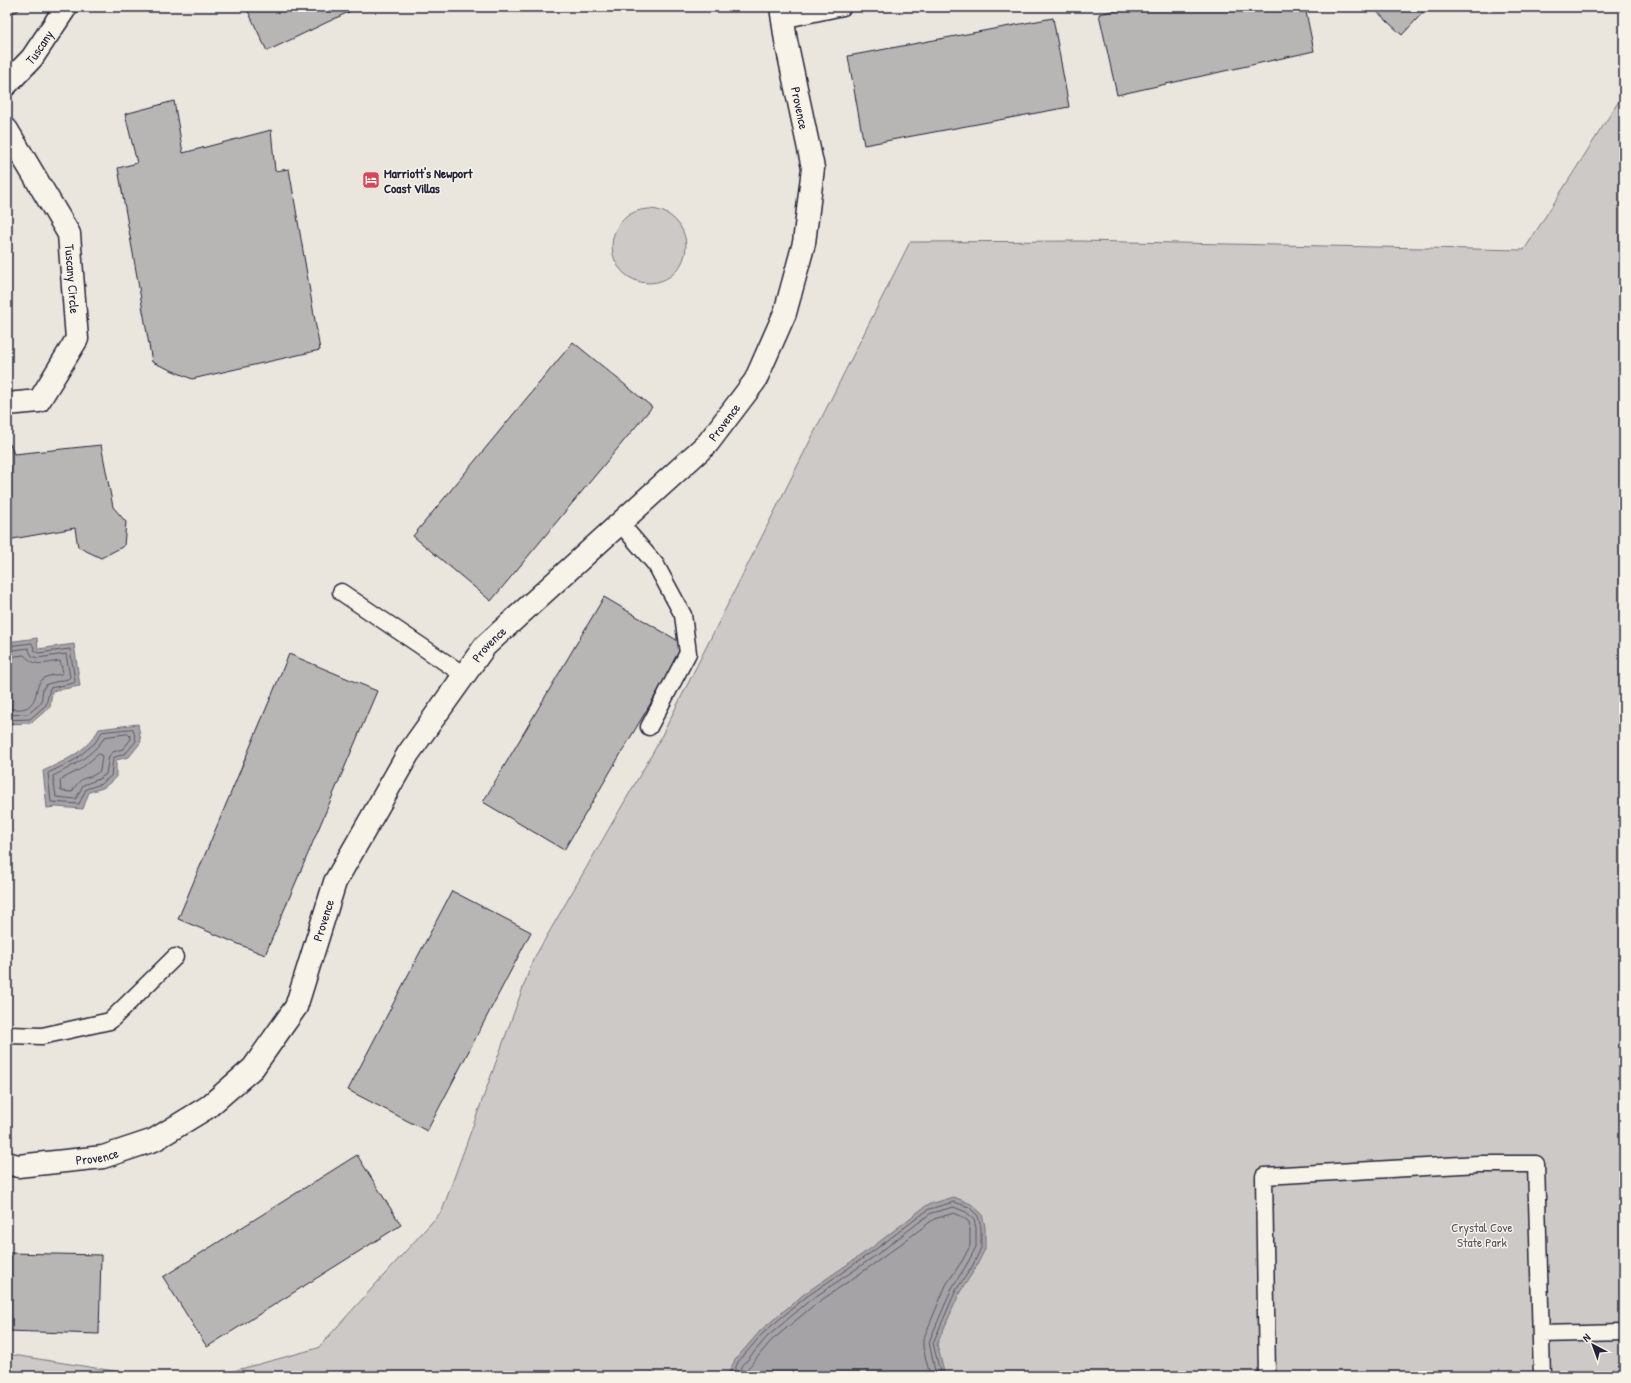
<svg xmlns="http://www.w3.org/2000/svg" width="1631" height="1383" font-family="'Patrick Hand',sans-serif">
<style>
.green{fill:#cdc9c6;stroke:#787680}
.water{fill:#a6a3a6;stroke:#716f7b}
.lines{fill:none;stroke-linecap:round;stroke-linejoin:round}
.shore{stroke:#575666;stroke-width:1}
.building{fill:#b8b6b5;stroke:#22223b}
.service-casing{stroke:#22223b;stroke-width:19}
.minor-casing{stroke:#22223b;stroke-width:25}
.tertiary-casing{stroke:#22223b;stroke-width:25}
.service{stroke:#f7f3e8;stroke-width:16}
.minor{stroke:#f7f3e8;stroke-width:22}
.tertiary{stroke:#f7f3e8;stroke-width:22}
.labels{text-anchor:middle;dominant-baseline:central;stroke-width:3;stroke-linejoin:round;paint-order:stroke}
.street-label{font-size:13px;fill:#22223b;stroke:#f7f3e8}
.poi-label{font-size:13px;font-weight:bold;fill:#22223b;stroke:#f7f3e8;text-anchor:start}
.park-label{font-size:13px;fill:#555465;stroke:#f7f3e8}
</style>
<rect width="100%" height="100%" fill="#eae6de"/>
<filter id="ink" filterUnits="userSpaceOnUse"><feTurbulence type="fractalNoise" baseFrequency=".025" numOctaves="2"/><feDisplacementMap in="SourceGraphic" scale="8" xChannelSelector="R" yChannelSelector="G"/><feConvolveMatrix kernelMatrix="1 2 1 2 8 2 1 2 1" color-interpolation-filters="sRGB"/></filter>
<g filter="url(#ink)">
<path class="green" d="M1624,93V1376H215L318,1348L442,1211L533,960L655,749L910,242L1079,241L1524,250Z
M612 246a37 37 0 1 1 74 0a37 37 0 1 1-74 0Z
M7,1354L146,1376H7Z"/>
<path class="water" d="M37,638L38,649L74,644L80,686L52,691L50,707L31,723L7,724V642Z
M138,724L141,742L129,757L116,760V778L103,788L89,792L83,809L56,807L47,808L43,771C66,760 86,752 99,729Z
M954,1197L971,1204L982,1214L985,1227V1249L975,1269L960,1292L937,1344L945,1376H727L735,1360L761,1330L804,1294L870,1249L927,1205Z"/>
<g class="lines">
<path class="shore" d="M7,646L32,643L35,651L38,653L70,649L75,681L74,683L50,688L46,705L30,719L7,720
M7,651L28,648L32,656L37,658L66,654L70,677L68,679L47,684L43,689L41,703L28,714L7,715
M7,657L24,655C36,668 44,663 60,661L63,672L61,674C56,675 51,675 46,677C32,684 41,700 26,708C21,710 12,709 7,709
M133,729L136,741L126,753L113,758L111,776L101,784L86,789L79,804L51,802L48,773L73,761L95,743L102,732Z
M128,734L130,736L131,739L123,749L113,752L109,756L106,774L99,779L83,785L76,799L56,797L53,776C73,766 92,756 105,737Z
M99,754L102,756L100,771C86,782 83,772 72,792L61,791L60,780L79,770Z
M732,1376L738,1362L763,1333L806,1297L872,1252L929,1209L954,1202L969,1207L978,1216L981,1228V1248L972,1267L956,1290L933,1343L941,1376
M737,1376L743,1365L767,1337L809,1301L875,1256L931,1213L954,1207L966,1212L974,1219L976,1228V1247L967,1264L952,1288L929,1342L936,1376
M744,1376L748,1368L771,1341L813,1306L878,1261L934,1219L954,1213L963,1217L969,1222L970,1229V1246L962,1261L946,1285L923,1340V1347L930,1376"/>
</g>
<path class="building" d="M7,7H23L7,17Z
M246,7H359L267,51Z
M1131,7H1305L1314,51L1117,95L1099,14Z
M1372,7H1428L1402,35Z
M1053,18L1069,107L864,145L848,56Z
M174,101L183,153L271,130L275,171L289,169L320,350L192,379L152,362L118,168L137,163L125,114Z
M573,342L652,407L491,601L413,536Z
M7,444H10L14,454L101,445L113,507L126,522L124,546L101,558L78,547L75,528L7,540Z
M604,597L685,645L564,850L483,802Z
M289,654L377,691L265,955L178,919Z
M452,891L531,932L427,1131L348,1090Z
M357,1155L401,1225L207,1347L163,1277Z
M7,1253L101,1255L99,1334L7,1331Z"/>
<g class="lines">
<defs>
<path id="service" d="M782,20L843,7
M620,523L656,565L683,615L688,653L649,727
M341,592L464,675
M7,1035L42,1036L110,1021L175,957
M1541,1334L1624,1332
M1267,1376L1264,1176L1479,1164H1536L1542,1376"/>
<g id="minor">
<path id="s1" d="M7,130L69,234L77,339L39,401L7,404"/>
<path id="s2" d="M7,1163L18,1166L103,1157L154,1140L208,1107L253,1068L296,1007L335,882L408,754L485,646L708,443L755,381L785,313L804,243L813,168L786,41L781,7"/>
</g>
<g id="tertiary">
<path id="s3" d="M7,84L32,58L66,7"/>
</g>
</defs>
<use href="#service" class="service-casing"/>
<use href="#minor" class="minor-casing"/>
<use href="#tertiary" class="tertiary-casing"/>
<use href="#service" class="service"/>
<use href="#minor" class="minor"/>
<use href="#tertiary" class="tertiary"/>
</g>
</g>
<defs>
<symbol id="hotel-square" viewBox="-11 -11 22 22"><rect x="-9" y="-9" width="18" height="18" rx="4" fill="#d1495b" stroke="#f7f3e8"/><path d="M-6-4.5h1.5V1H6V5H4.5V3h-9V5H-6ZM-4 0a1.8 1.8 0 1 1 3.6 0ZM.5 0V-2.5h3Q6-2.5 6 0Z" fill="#fff"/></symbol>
</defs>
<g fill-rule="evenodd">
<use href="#hotel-square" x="361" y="170" width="20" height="20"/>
</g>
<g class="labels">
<g class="street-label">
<text stroke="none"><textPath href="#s3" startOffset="49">Tuscany</textPath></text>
<text transform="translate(800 108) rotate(78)">Provence</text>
<text stroke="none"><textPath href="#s1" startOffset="166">Tuscany Circle</textPath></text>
<text stroke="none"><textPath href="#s2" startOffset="1087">Provence</textPath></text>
<text stroke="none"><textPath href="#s2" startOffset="763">Provence</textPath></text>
<text stroke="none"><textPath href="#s2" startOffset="439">Provence</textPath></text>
<text stroke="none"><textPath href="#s2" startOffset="91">Provence</textPath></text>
</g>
<g class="poi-label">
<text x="384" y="173">Marriott's Newport<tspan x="384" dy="15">Coast Villas</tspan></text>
</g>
<g class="park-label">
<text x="1482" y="1227">Crystal Cove<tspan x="1482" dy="15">State Park</tspan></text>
</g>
</g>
<rect width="1631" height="1383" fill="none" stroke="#f7f3e8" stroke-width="24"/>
<rect x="12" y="12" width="1607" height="1359" fill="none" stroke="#22223b" stroke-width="1.5" filter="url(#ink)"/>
<g transform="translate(1593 1345) rotate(319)" stroke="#f7f3e8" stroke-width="3" paint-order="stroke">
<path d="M0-3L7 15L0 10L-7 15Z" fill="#22223b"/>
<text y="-6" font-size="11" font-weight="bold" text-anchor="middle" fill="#22223b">N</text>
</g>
</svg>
